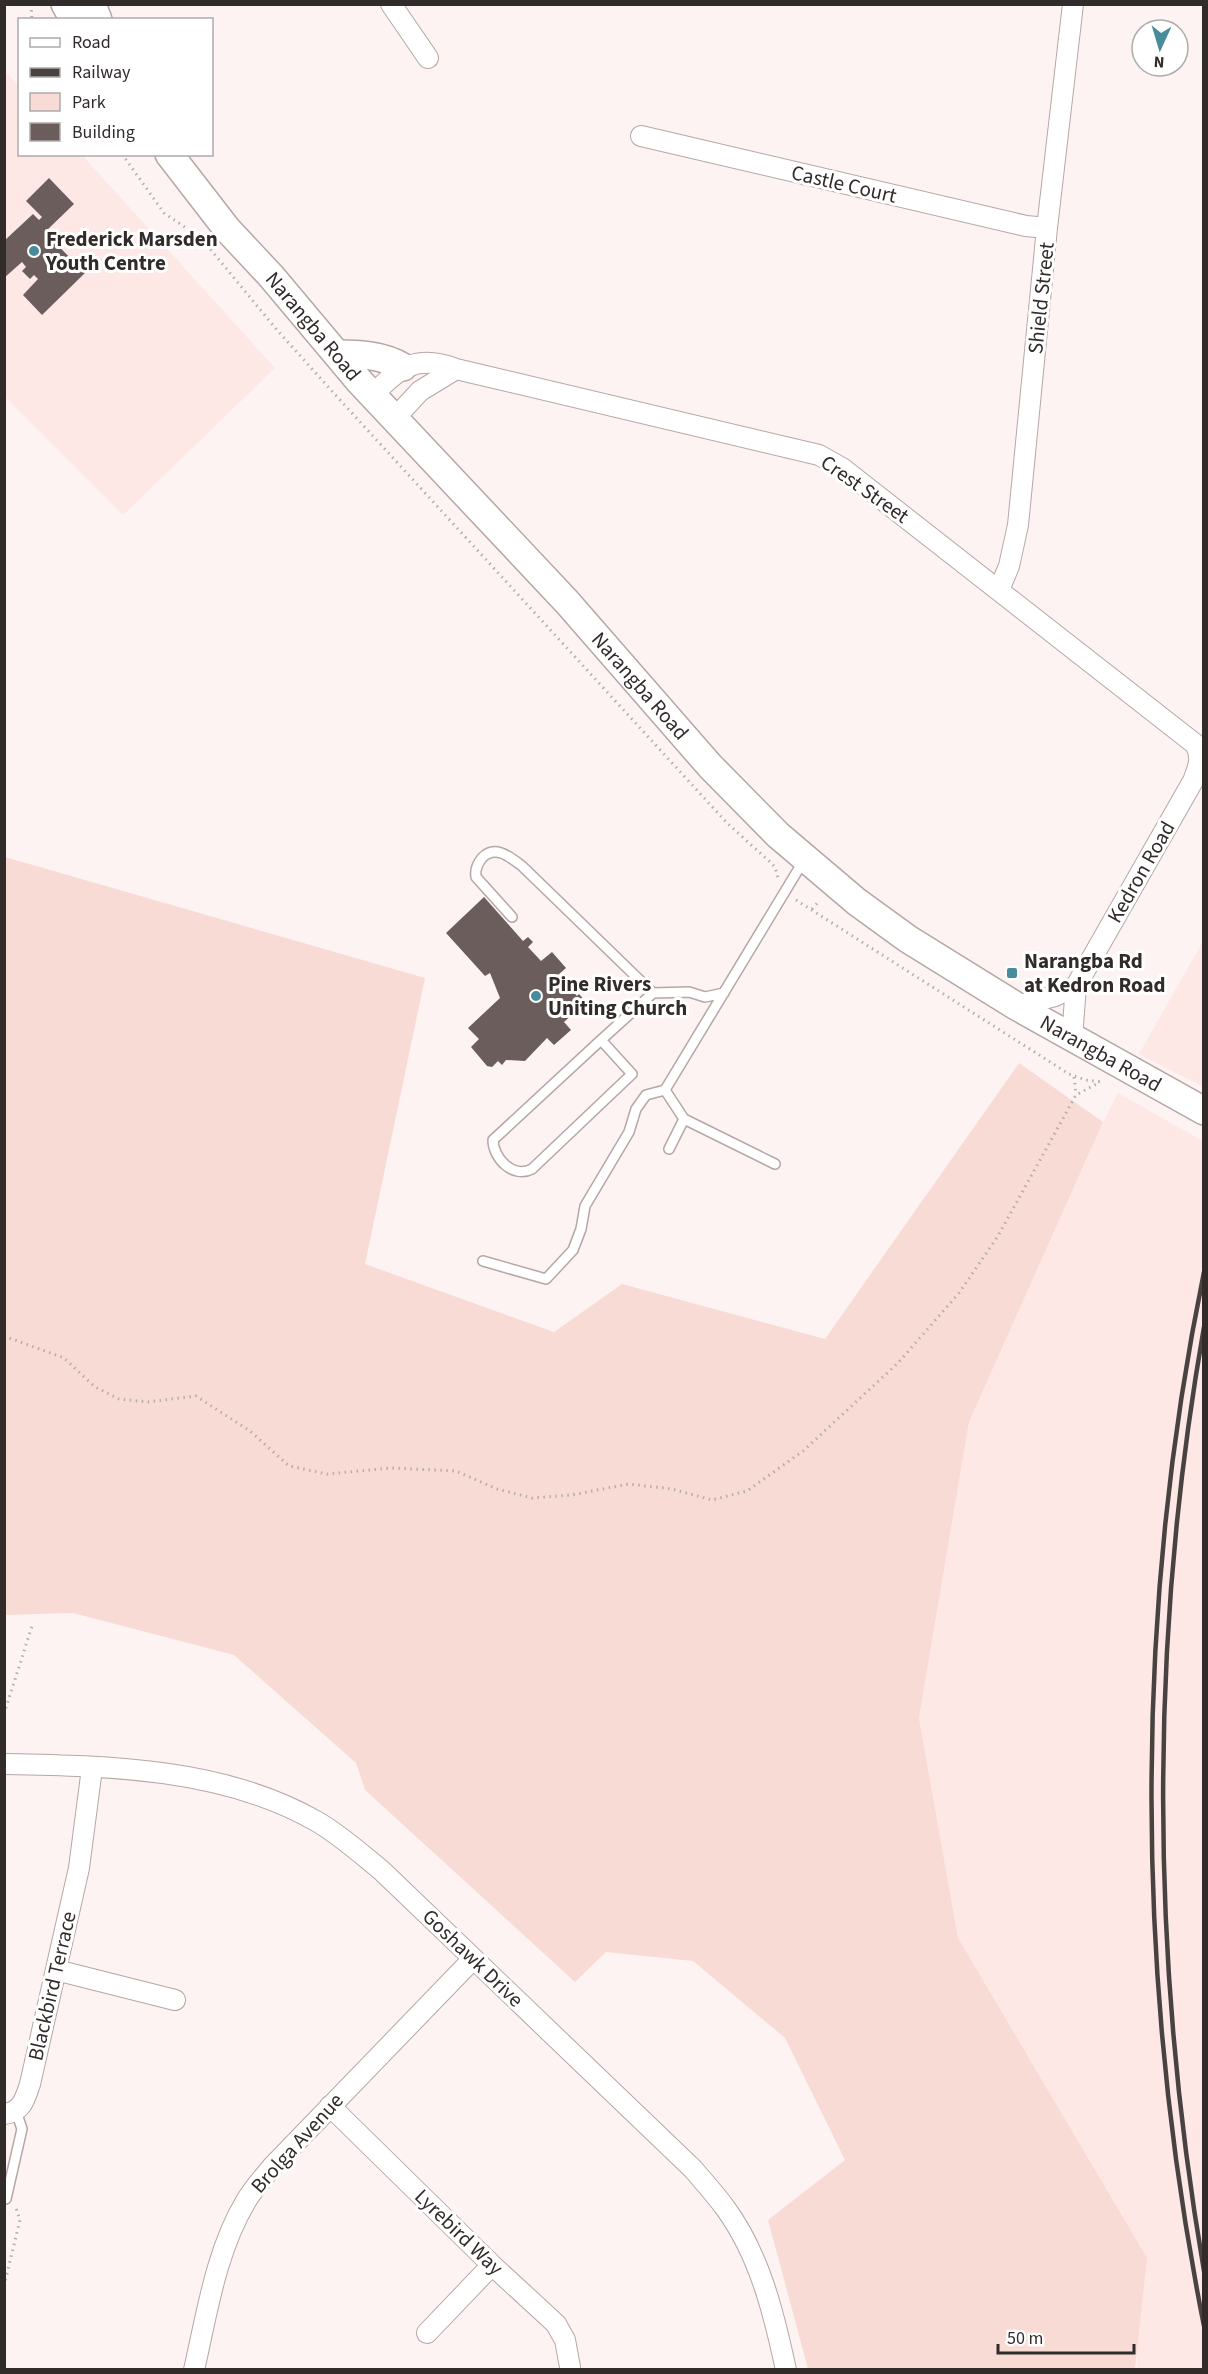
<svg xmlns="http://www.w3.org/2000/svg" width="1208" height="2374" font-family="'Source Sans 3',sans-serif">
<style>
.built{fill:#fde8e5}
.green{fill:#f9dbd6}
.building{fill:#6b5d5b}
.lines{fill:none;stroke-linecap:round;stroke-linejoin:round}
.lane-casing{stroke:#b6a7a4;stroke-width:12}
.street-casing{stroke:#b6a7a4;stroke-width:22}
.secondary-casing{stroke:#b6a7a4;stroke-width:30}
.path{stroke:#b6adac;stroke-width:3;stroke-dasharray:1.5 4.5;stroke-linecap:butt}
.lane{stroke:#fff;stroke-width:9}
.street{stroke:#fff;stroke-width:20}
.secondary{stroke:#fff;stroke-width:27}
.rail{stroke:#484241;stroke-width:4.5}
.poi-dot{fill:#488b9b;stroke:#fff;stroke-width:2}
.labels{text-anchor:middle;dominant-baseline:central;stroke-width:6;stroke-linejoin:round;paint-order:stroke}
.street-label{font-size:21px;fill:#312b2a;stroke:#fff}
.poi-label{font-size:21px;font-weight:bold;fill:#312b2a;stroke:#fff;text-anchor:start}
</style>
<rect width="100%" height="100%" fill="#fdf3f2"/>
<path class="built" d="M4,70L19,86L20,154L82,155L275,368L123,515L5,397Z
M1203,941L1204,1087H1203L1139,1054Z
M1118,1093L1203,1141V2369H1138L1125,2252L958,1938L919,1718L969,1422L1103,1122Z"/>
<path class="green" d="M5,857L425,978L365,1264L554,1332L622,1284L825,1339L1019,1063L1103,1122L969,1422L919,1718L958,1938L1147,2258L1135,2369H808L768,2220L845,2160L785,2038L693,1961L606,1952L575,1982L365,1790L356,1763L234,1655L73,1613L5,1615Z"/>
<path class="building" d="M49,178L74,204L45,232L74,262L76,260L87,271L42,315L23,295L38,279L34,275L30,279L22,271L26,267L22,262L4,278V241L33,214L39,220L42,217L26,201Z
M484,897L523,941L528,937L533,942L528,947L541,961L552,952L566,968L558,975L577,996L579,994L586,1002L564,1022L571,1030L554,1045L547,1038L525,1061L506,1060L502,1065L498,1061L492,1067L487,1066L471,1047L479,1039L468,1028L500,998L490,973L485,976L446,933Z"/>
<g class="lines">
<defs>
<path id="lane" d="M512,917L476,877C475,870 477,864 482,858C495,844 510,857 522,866L653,993
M601,1040L493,1140C493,1158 513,1179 532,1169L632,1074L601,1040L653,993L689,992L705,997L724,993
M665,1090L684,1119L669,1149
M684,1119L775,1164
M483,1261L546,1279L573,1250L581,1229L585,1206L629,1132L636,1109L646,1095L665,1090L804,860
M6,2199L22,2129L16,2111"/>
<path id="street" d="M391,4L428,58
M641,136L1026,226L1047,228
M373,395C399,367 417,354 456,369L819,455L842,468L1195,744C1203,757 1198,768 1193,781L1076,986L1072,1038
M395,418L420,391L456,369
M999,590L1009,566L1018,525L1047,228L1073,4
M1016,1006L1055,996L1076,986
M4,1764C109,1766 223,1768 316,1821C339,1834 360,1853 381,1870L693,2169C704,2182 716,2195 726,2209C760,2256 774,2314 786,2370
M56,1970L175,2000
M330,2106L492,2265L556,2324L565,2340L570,2367
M4,2114C22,2112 25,2099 30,2084L79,1868L92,1768
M427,2333L492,2265
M194,2370C207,2313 216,2251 246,2201C253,2189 263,2178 272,2167L473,1959"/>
<g id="secondary">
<path d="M65,4L74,20"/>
<path d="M92,4L98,20"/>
<path id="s1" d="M169,154L227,229L271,276L360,382L567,602L710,766L778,835L857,902L908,939L1016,1006L1204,1111"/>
<path d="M337,354C360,354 383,355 403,367"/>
</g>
</defs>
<use href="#lane" class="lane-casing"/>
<use href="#street" class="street-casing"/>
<use href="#secondary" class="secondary-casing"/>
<path class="path" d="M31,4L32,20
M122,154L164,213L201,238L277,330L340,400L727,823L769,861L775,867L778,878
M796,900L1069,1074L1086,1080L1103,1082
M812,909L820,900
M1074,1077L1076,1095
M4,1336L64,1358L95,1387L119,1399L148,1402L196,1396L250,1431L289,1466L327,1474L391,1468L456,1471L497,1489L532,1498L571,1495L629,1484L672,1489L712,1500L747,1491L803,1451L898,1363L959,1293L998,1236L1076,1095L1100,1082
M4,1714L32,1626
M4,2286L20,2220L16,2208"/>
<use href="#lane" class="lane"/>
<use href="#street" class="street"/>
<use href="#secondary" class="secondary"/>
<path class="rail" d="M1204,1272C1133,1617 1135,1981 1204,2326
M1204,1327C1149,1639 1150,1958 1204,2271"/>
</g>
<g class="poi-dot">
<circle cx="34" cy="251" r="6"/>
<rect x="1006" y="967" width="12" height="12" rx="3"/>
<circle cx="536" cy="996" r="6"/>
</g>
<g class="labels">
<g class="street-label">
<text transform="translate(844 184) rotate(13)">Castle Court</text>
<text transform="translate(1041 298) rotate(-84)">Shield Street</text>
<text stroke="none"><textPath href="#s1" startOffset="225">Narangba Road</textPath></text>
<text transform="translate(865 489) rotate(35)">Crest Street</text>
<text stroke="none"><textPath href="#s1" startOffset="711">Narangba Road</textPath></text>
<text transform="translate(1141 872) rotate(-60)">Kedron Road</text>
<text stroke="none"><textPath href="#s1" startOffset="1305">Narangba Road</textPath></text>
<text transform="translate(473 1958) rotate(44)">Goshawk Drive</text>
<text transform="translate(52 1986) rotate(-77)">Blackbird Terrace</text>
<text transform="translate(297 2143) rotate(-48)">Brolga Avenue</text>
<text transform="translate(459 2232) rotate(44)">Lyrebird Way</text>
</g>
<g class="poi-label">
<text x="46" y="239">Frederick Marsden<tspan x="46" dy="24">Youth Centre</tspan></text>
<text x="1024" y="961">Narangba Rd<tspan x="1024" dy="24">at Kedron Road</tspan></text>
<text x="548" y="984">Pine Rivers<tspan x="548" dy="24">Uniting Church</tspan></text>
</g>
</g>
<rect width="1208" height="2374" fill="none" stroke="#312b2a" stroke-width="12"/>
<rect x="18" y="18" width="195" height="138" fill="#ffffff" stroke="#adaaaa" stroke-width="1.5"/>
<rect x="30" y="38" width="30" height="9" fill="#ffffff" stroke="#adaaaa" stroke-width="1.5"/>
<text x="72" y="48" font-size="18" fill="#312b2a">Road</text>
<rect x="30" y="68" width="30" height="9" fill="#484241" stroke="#adaaaa" stroke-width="1.5"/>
<text x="72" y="78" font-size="18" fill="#312b2a">Railway</text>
<rect x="30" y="93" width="30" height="18" fill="#f9dbd6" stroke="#adaaaa" stroke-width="1.5"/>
<text x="72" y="108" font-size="18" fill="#312b2a">Park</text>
<rect x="30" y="123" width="30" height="18" fill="#6b5d5b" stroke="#adaaaa" stroke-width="1.5"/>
<text x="72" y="138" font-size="18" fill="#312b2a">Building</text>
<g transform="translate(1160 48) rotate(184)"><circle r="28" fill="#ffffff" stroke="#adaaaa" stroke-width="1.5"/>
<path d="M0-4.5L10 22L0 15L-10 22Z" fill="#488b9b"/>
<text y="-9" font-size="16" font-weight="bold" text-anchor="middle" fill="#312b2a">N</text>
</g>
<path d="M998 2344v9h136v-9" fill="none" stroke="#312b2a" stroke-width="3"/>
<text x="1007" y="2344" font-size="18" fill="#312b2a" stroke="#ffffff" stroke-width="4.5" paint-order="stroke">50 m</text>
</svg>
